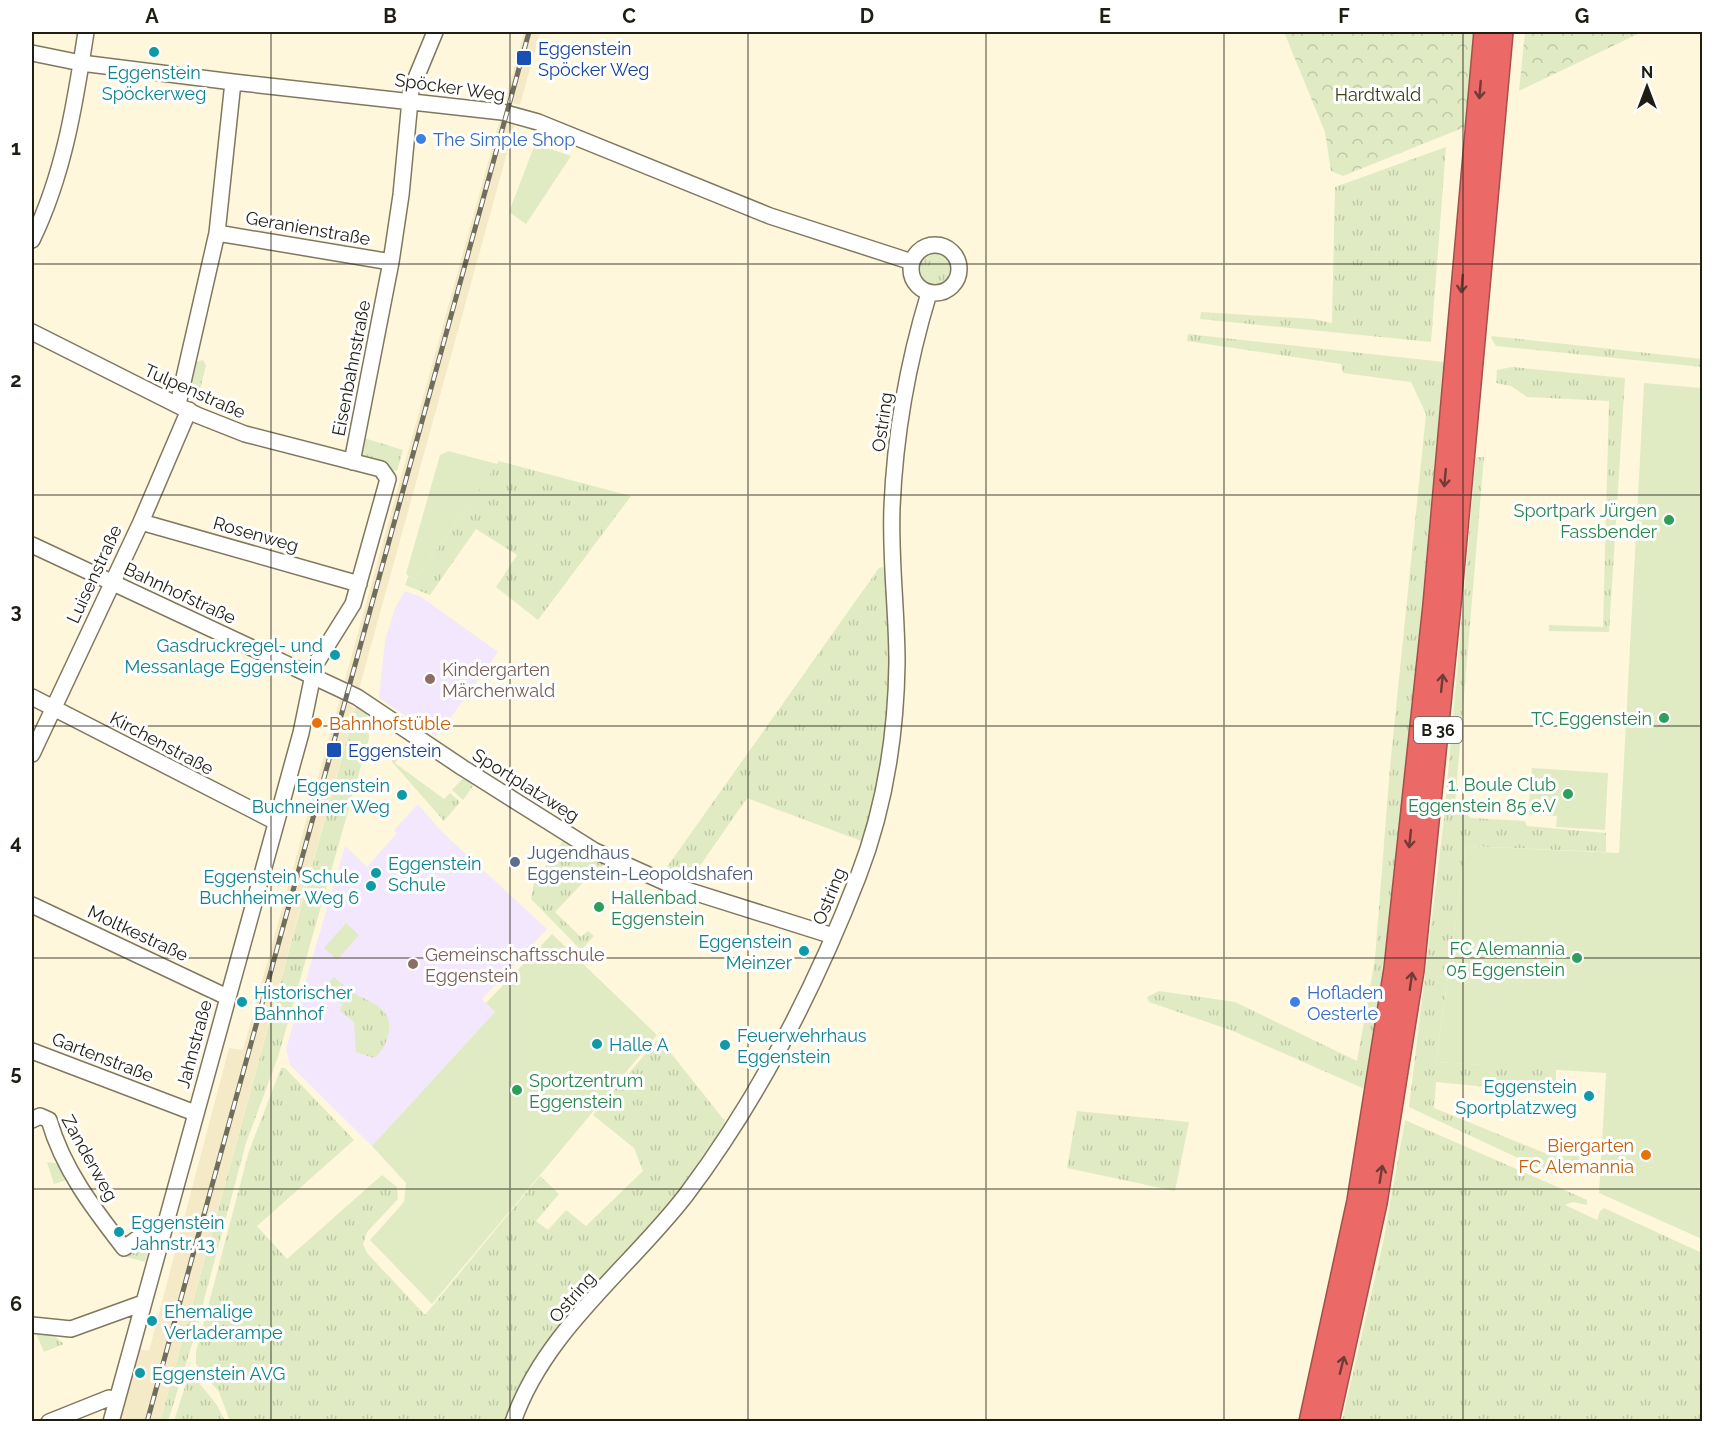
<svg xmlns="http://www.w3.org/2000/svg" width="1734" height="1453" font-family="Raleway,sans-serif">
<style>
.built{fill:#f4eac7}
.education{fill:#f2e7fc}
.grass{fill:url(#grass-tufts)}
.forest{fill:url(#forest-crowns)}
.pitch{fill:#e0ebc3}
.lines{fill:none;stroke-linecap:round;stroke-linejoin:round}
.minor-casing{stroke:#7f7860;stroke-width:18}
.highway-casing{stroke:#a44f4a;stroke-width:24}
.minor{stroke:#fff;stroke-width:15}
.highway{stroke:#eb6a67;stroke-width:21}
.rail-casing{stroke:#716d5d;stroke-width:5}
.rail{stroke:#fff;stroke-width:3;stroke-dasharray:9;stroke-linecap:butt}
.oneway{stroke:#713c35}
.grid{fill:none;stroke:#201e14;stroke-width:1.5;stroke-opacity:0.55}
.culture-dot{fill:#0f9aa8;stroke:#fff;stroke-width:2}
.transit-dot{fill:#1a4fb4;stroke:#fff;stroke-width:2}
.shop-dot{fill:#3f7fe0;stroke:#fff;stroke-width:2}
.leisure-dot{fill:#2e9e5b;stroke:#fff;stroke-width:2}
.education-dot{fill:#8d6e63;stroke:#fff;stroke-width:2}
.food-dot{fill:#e8710a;stroke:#fff;stroke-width:2}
.service-dot{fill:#5c6f8a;stroke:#fff;stroke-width:2}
.labels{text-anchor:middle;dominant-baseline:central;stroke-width:6;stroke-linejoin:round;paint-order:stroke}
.shield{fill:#fff;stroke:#63625a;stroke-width:1.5}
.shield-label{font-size:16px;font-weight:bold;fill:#201e14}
.transit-label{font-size:18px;fill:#164399;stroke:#fff;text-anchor:start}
.culture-label{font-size:18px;fill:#0d838f;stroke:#fff;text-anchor:start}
.street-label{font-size:18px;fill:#201e14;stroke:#fff}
.park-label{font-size:18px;fill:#373f12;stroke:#fff}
.shop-label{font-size:18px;fill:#366cbe;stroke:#fff;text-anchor:start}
.leisure-label{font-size:18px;fill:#27864d;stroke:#fff;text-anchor:end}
.education-label{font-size:18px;fill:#785e54;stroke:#fff;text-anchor:start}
.food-label{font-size:18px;fill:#c56008;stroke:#fff;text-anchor:start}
.service-label{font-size:18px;fill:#4e5e75;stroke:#fff;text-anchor:start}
.neatline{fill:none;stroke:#201e14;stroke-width:2}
.grid-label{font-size:20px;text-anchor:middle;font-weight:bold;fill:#201e14}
</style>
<defs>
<pattern id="grass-tufts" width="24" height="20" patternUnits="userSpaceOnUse" patternTransform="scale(1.5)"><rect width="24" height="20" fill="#e0ebc3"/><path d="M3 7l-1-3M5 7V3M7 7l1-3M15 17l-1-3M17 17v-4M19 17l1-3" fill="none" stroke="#c0c9a7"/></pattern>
<pattern id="forest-crowns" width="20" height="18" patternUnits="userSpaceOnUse" patternTransform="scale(1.5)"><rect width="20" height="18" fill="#e0ebc3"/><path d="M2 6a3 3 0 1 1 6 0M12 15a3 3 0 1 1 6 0" fill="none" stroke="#c0c9a7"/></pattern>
</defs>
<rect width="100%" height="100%" fill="#fef7db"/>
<path class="built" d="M524,32H540L520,105L505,101Z
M500,119L515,124L359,689L344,683Z
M340,698L355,708L160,1421L118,1422L139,1349L149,1351L229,1048L243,1050Z"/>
<path class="education" d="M405,591L421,597L498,652L444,727L440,725L436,729L437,737L379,698L385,641L395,608Z
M418,804L440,830L547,929L482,999L495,1012L372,1146L290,1065L286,1049L345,846L367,867L397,833L394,830Z"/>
<path class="grass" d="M1446,147L1431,342L1200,319L1201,312L1313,319L1332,323L1335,187Z
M920 269a16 16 0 1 1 32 0a16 16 0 1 1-32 0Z
M1188,334L1444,362L1403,811L1367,1090L1233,1031L1149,1002L1147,997L1159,991L1235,1002L1357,1061L1375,959L1390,767L1426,414L1411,382L1343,373L1341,364L1187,341Z
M1492,336L1702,359V367L1496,346L1491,338Z
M203,360L206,365L199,394L193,396L188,391L196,362Z
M1512,367L1625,378L1609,632L1549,631V625L1603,627L1609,401L1527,397L1511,386L1496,383L1497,370Z
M364,438L403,450L397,471L390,470L381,461L361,454Z
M1476,457H1484L1455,804L1471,818L1525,821L1527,826L1606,833V852L1466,846L1436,1062L1556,1069V1094L1436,1082L1434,1108L1552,1156H1581L1570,1176L1554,1175L1409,1107L1444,818Z
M499,461L631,496L538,620L496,587L517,555L476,529L430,595L405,585L409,576L415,580Z
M883,567L888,574L890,680L883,764L864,842L747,798L688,883L662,874L879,568Z
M356,706L367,714L369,738L278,1057L246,1143L193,1341L168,1421L160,1422Z
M393,754L400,756L395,763L444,799L450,793L460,802L444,821L392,762Z
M463,778L471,781L473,786L463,800L452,790Z
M563,841L604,864L593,877L590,875L555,912L581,937L588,931L594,936L581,950L531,899L534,883Z
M353,993C372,1003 395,1009 388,1035C385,1046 383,1050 374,1058L356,1052L354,1022L340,1011L342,1005Z
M659,1038L724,1120L726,1127L705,1161L516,1396L505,1421H230L219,1392L196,1364V1352L249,1151L281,1068H285L354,1140L257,1226L287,1259L382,1175L397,1187L398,1199L367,1232L363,1244L367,1253L425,1315L540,1176L559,1194L536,1221L548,1230L566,1210L586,1226L643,1171L634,1148L593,1115Z
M1077,1111L1189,1122L1175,1191L1067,1168Z
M1405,1120L1587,1200V1205L1573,1202L1565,1205L1597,1220L1600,1211L1604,1208L1702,1253V1421H1342L1383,1243Z
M47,1162L62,1164L70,1179L54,1184Z
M145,1236L150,1242L145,1262L119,1255Z
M36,1333L53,1335L64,1344L44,1352Z
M188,1377L196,1379L217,1405L225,1421H174Z"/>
<path class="forest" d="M1284,32H1474L1465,127L1343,176L1331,171L1325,132Z
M1525,32H1642L1519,91Z"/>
<path class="pitch" d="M535,144L571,156L526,224L509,212Z
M1644,383L1702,388V1239L1599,1193L1606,1073L1436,1062L1466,846L1619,853Z
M448,451L497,464L415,580L406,574L440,455Z
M1532,768L1608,773L1605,830L1556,827L1557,816L1528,814Z
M346,923L359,935L337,960L324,948Z
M552,934L657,1035L432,1304L370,1240L404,1202L406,1183L372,1146L495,1012L486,1003Z
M334,977L352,993L341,1004L324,988Z"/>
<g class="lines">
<defs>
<path id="minor" d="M32,53L81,63L233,82L502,112L538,122L770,216L912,262
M217,233L391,262
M32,240C64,174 75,104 86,32
M911 269a24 24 0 1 1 48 0a24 24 0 1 1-48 0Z
M32,332L197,415L245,434L381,469L388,479L353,604L315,665L301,733L111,1422
M178,404L217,233L233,82
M352,462L391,262L401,195L411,90L435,32
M141,522L359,584
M32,545L357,697L463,768L595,851L671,885L833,936
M32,697L276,822
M32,754L141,522L189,410
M32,905L227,997
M32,1051L195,1113
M32,1120L40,1116L49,1120C63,1169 93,1208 124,1248L155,1226L164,1228
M32,1325L71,1329L143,1303
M49,1422L109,1398L117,1400
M513,1422C544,1331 629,1269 686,1195C759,1098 814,990 858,877C884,810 896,736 897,663C897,611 890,560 892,507C895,435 908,362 929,293"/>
<path id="highway" d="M1310,1422L1358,1201L1395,969L1434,605L1485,32
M1328,1422L1376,1203L1413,970L1450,604L1502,32"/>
</defs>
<use href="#minor" class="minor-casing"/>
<use href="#highway" class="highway-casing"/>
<use href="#minor" class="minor"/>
<use href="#highway" class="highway"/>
<defs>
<path id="rail" d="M147,1422L529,32"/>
</defs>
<use href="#rail" class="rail-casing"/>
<use href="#rail" class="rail"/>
</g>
<defs><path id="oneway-shaft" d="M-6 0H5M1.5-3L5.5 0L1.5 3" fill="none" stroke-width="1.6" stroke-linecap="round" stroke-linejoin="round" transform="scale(1.5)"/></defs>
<g class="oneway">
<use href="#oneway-shaft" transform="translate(1480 90) rotate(95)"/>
<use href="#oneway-shaft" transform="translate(1462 284) rotate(95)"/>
<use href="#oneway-shaft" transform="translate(1445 478) rotate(95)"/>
<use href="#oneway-shaft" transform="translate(1442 683) rotate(-84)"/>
<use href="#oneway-shaft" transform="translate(1410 839) rotate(96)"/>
<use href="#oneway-shaft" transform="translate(1411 981) rotate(-82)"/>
<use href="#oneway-shaft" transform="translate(1381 1174) rotate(-81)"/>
<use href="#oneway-shaft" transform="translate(1342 1365) rotate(-76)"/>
</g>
<path class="grid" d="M271,32V1422M510,32V1422M748,32V1422M986,32V1422M1224,32V1422M1463,32V1422M32,264H1702M32,495H1702M32,726H1702M32,958H1702M32,1189H1702"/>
<g class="culture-dot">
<circle cx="154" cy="52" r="6"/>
<circle cx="335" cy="655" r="6"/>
<circle cx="402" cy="795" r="6"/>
<circle cx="376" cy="873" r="6"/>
<circle cx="371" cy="886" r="6"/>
<circle cx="804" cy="951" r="6"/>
<circle cx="242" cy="1002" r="6"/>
<circle cx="597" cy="1044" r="6"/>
<circle cx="725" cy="1045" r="6"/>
<circle cx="1589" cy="1096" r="6"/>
<circle cx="119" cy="1232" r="6"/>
<circle cx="152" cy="1321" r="6"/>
<circle cx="140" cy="1373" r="6"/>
</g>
<g class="transit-dot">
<rect x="516" y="50" width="16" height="16" rx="3"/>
<rect x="326" y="742" width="16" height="16" rx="3"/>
</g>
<g class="shop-dot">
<circle cx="421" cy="139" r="6"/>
<circle cx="1295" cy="1002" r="6"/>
</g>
<g class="leisure-dot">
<circle cx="1669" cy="520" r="6"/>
<circle cx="1664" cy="718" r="6"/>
<circle cx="1568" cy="794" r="6"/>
<circle cx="599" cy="907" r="6"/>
<circle cx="1577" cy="958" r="6"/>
<circle cx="517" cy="1090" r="6"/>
</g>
<g class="education-dot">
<circle cx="430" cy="679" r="6"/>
<circle cx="413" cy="964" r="6"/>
</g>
<g class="food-dot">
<circle cx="317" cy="723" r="6"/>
<circle cx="1646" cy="1155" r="6"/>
</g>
<circle class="service-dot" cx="515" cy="862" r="6"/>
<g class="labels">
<rect class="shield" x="1414" y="717" width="48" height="26" rx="4.5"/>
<g class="shield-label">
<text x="1438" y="730">B 36</text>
</g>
<g class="transit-label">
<text x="538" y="48">Eggenstein<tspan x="538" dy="21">Spöcker Weg</tspan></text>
<text x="348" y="750">Eggenstein</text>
</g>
<g class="culture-label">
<text x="154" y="72" text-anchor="middle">Eggenstein<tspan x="154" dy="21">Spöckerweg</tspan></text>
<text x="323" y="645" text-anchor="end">Gasdruckregel- und<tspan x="323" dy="21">Messanlage Eggenstein</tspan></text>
<text x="390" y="785" text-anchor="end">Eggenstein<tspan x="390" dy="21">Buchneiner Weg</tspan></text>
<text x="388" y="863">Eggenstein<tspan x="388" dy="21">Schule</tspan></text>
<text x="359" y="876" text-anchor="end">Eggenstein Schule<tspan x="359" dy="21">Buchheimer Weg 6</tspan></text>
<text x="792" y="941" text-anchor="end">Eggenstein<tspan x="792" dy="21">Meinzer</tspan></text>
<text x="254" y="992">Historischer<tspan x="254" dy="21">Bahnhof</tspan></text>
<text x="737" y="1035">Feuerwehrhaus<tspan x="737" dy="21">Eggenstein</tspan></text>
<text x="609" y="1044">Halle A</text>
<text x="1577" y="1086" text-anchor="end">Eggenstein<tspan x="1577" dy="21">Sportplatzweg</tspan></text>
<text x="131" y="1222">Eggenstein<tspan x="131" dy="21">Jahnstr. 13</tspan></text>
<text x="164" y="1311">Ehemalige<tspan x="164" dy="21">Verladerampe</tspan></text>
<text x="152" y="1373">Eggenstein AVG</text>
</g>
<g class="street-label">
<text transform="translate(450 87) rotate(8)">Spöcker Weg</text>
<text transform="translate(308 228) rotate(10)">Geranienstraße</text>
<text transform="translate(351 368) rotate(-79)">Eisenbahnstraße</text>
<text transform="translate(195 391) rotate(24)">Tulpenstraße</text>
<text transform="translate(882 422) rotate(-82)">Ostring</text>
<text transform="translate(256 534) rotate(16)">Rosenweg</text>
<text transform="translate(94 574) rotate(-65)">Luisenstraße</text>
<text transform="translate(180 593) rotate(25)">Bahnhofstraße</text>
<text transform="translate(162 743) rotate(28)">Kirchenstraße</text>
<text transform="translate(526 785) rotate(32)">Sportplatzweg</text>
<text transform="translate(829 896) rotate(-68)">Ostring</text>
<text transform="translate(138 933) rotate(25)">Moltkestraße</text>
<text transform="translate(194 1044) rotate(-75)">Jahnstraße</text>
<text transform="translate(103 1057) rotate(21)">Gartenstraße</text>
<text transform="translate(90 1158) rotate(61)">Zanderweg</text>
<text transform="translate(572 1297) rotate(-49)">Ostring</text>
</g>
<g class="park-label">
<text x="1378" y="94">Hardtwald</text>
</g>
<g class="shop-label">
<text x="433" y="139">The Simple Shop</text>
<text x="1307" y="992">Hofladen<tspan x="1307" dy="21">Oesterle</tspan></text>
</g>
<g class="leisure-label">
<text x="1657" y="510">Sportpark Jürgen<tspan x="1657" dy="21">Fassbender</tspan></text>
<text x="1652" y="718">TC Eggenstein</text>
<text x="1556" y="784">1. Boule Club<tspan x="1556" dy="21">Eggenstein 85 e.V</tspan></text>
<text x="611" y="897" text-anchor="start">Hallenbad<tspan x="611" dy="21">Eggenstein</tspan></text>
<text x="1565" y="948">FC Alemannia<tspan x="1565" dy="21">05 Eggenstein</tspan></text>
<text x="529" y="1080" text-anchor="start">Sportzentrum<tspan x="529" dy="21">Eggenstein</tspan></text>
</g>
<g class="education-label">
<text x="442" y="669">Kindergarten<tspan x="442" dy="21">Märchenwald</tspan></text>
<text x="425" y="954">Gemeinschaftsschule<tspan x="425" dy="21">Eggenstein</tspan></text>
</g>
<g class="food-label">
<text x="329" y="723">Bahnhofstüble</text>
<text x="1634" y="1145" text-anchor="end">Biergarten<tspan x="1634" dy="21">FC Alemannia</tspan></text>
</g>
<g class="service-label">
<text x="527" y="852">Jugendhaus<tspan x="527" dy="21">Eggenstein-Leopoldshafen</tspan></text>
</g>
</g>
<rect width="1734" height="1453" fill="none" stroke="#ffffff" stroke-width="66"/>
<g transform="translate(1647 87)" stroke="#ffffff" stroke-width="4.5" paint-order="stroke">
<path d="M0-4.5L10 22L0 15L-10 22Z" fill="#201e14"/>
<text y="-9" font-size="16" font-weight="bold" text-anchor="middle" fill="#201e14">N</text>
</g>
<rect x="33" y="33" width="1668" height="1387" class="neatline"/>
<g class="grid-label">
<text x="152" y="23">A</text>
<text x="390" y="23">B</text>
<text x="629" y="23">C</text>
<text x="867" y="23">D</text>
<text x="1105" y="23">E</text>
<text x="1344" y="23">F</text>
<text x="1582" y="23">G</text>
<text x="16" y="155">1</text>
<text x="16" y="387">2</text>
<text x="16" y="618">3</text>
<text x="16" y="849">4</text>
<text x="16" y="1080">5</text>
<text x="16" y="1311">6</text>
</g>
</svg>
